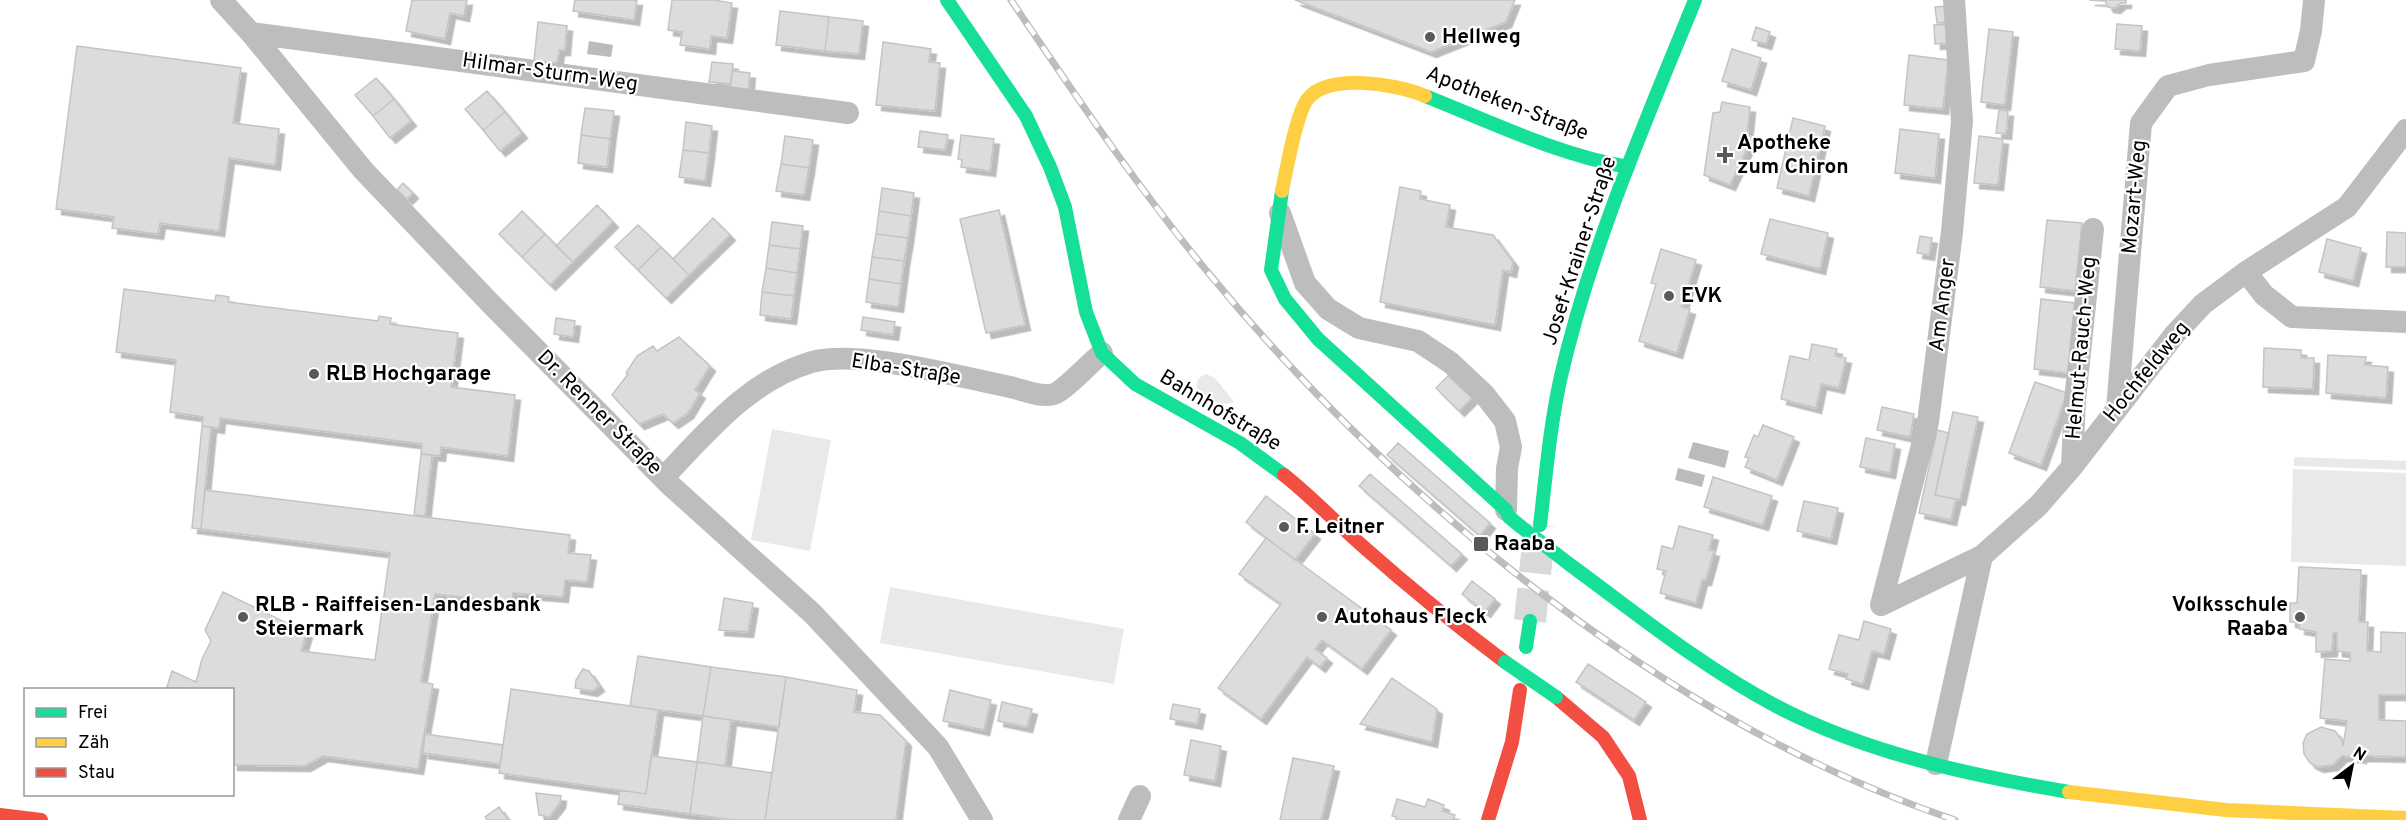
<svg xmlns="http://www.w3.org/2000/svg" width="2406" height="820" font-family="Overpass,sans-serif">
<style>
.green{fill:#e9e9e9}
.water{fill:#bbb}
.building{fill:#dcdcdc;stroke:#c4c4c4;stroke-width:1.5;filter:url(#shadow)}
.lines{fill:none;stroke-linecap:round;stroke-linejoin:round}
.secondary-tunnel{stroke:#d9d9d9;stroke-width:32;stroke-dasharray:32 16;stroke-linecap:butt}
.street{stroke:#bdbdbd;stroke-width:22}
.fast{stroke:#16e098;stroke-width:14}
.slow{stroke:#ffcf43;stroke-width:14}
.jam{stroke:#f24e42;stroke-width:14}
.rail-casing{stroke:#bdbdbd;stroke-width:7}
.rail{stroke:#fff;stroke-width:4.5;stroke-dasharray:14;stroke-linecap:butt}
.fast-bridge{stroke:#16e098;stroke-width:14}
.poi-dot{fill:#595959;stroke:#fff;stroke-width:2}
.labels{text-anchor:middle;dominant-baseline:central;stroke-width:4.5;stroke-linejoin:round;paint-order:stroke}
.poi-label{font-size:21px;font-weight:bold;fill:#000;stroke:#fff;text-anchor:start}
.street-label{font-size:21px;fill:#000;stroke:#fff}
</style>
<defs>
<filter id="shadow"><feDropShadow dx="5.5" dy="5.5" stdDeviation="0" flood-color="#0004"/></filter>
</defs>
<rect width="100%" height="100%" fill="#fff"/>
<path class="green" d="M1206,374L1215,378L1234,402C1224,406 1208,401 1199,395C1195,386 1195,378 1206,374Z
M772,429L831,440L810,551L751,540Z
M2294,457L2406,461V470L2294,466Z
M2293,469L2406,473V566L2291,562Z
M890,587L1124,629L1114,684L880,643Z"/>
<path class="water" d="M589,41L613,45L611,57L587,54Z
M1693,442L1729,451L1725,468L1688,458Z
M1678,468L1705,475L1702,487L1675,480Z"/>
<path class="building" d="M412,0H467L464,16L450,13L445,39L406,31Z
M575,0H637L634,20L573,11Z
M672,0H714L732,3L727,38L711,36L710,49L680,45L682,32L668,30Z
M1295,0H1515L1506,22L1431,52Z
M2089,0H2126V3H2121L2115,8L2108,7L2105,1Z
M1947,6L1948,22L1937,23L1935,7Z
M780,11L829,17L825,51L776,45Z
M829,17L863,21L859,54L825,51Z
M538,22L567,26L565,50H559L557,64L534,61Z
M1950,24L1951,43L1935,44L1934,25Z
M2117,24L2142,26L2140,51L2115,49Z
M1756,27L1770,32L1766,44L1752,40Z
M1989,29L2013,32L2005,105L1981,102Z
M883,42L931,49L929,62L940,63L935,111L876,105Z
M77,46L241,68L233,123L279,129L275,165L229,158L219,231L160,223L158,234L112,228L114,217L56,209Z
M1732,49L1761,58L1751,90L1722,81Z
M1909,55L1948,60L1943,109L1904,105Z
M712,62L733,64L731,84L709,82Z
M732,71L750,73L748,93L730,91Z
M376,78L394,99L373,116L355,95Z
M487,91L505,112L483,130L465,109Z
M394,99L411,121L390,138L373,116Z
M1722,102L1750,107L1747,136H1753L1730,185L1704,175L1713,113L1720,112Z
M585,108L614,111L610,139L581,135Z
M1999,110L2008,111L2006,134L1996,133Z
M505,112L522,133L500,151L483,130Z
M1793,118L1825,126L1809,196L1777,188Z
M686,122L712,126L709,153L683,150Z
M1900,129L1939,134L1935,178L1895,173Z
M920,131L948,135L945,150L918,147Z
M581,135L610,139L607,167L578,163Z
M961,135L994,139L990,171L961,167L962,160L958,159Z
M785,136L813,140L809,168L781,164Z
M1979,136L2003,139L1998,185L1974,183Z
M683,150L709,153L705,181L679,177Z
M781,164L809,168L804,195L776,191Z
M403,183L413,193L407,199L397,190Z
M1400,187L1421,191L1420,199L1450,205L1446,227L1493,235L1513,262L1511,272L1503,270L1495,325L1380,302Z
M882,188L914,193L911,216L879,211Z
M597,205L613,222L573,262L556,246Z
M999,210L1025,325L986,333L960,219Z
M522,211L545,234L522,257L499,234Z
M879,211L911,216L908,238L876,234Z
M713,218L730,235L689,275L673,259Z
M1770,219L1828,233L1820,269L1761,254Z
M2047,220L2082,223L2075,291L2040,287Z
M772,222L803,226L800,249L769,245Z
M638,225L661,247L638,270L615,247Z
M2387,232L2406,233V267H2386Z
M545,234L573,262L550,285L522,257Z
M876,234L908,238L904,261L872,257Z
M1920,236L1932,238L1929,255L1917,253Z
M2327,239L2361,248L2353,281L2319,272Z
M769,245L800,249L797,273L766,268Z
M661,247L689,275L666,298L638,270Z
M1661,249L1696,260L1682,307L1690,309L1677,353L1639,341L1656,284L1651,283Z
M872,257L904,261L901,284L869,279Z
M766,268L797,273L794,296L762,292Z
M869,279L901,284L898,307L866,302Z
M124,289L215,301L216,295L224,296L229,297L228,302L378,321L379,316L391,318L390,324L458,333L451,387L515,395L508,456L441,447L440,456L421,454L422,444L220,418L219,428L202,426L203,417L170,412L176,360L116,352Z
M762,292L794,296L791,319L760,315Z
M2041,299L2075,303L2068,373L2034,369Z
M863,317L895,322L893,335L861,330Z
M556,318L575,321L573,337L554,334Z
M679,337L710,366L695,390L700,393L688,413L673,423L663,414L639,424L612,395L628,374L626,373L637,356L653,346L657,351Z
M1812,344L1837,349L1835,356L1846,358L1839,388L1821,384L1816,408L1781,399L1790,356L1809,360Z
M2264,348L2301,350V358H2314L2313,389L2263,387Z
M2328,355L2366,357L2365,365L2388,367L2386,398L2326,393Z
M1448,376L1472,398L1459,411L1436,388Z
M2035,382L2067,393L2041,465L2009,453Z
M1882,407L1914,414L1910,437L1877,430Z
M1953,412L1978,417L1960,500L1935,495Z
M1763,425L1794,437L1777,480L1745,467L1749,458L1745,457L1754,435L1758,437Z
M202,426L211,427L201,529L192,528Z
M1937,430L1949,433L1935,495L1956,499L1951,520L1919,513Z
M1866,438L1895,444L1890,473L1860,467Z
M1398,443L1490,523L1480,536L1387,455Z
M421,454L432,455L425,516L414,515Z
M1370,474L1462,554L1451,566L1359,486Z
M1713,477L1772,496L1763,525L1704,507Z
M205,490L570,535L568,553L591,555L587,582L565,580L563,597L513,593L512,603L435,594L421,682L433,684L418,769L323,756L305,766L232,765V690H166L172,671L196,682L202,659L211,641L205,630L223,592L307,633L301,651L375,660L390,553L201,529Z
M1266,496L1315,534L1295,560L1246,522Z
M1804,501L1838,508L1831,539L1797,531Z
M1679,526L1713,535L1709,550L1714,551L1706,580H1702L1696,603L1660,593L1666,571L1657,569L1662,546L1673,549Z
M1266,538L1391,630L1362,669L1322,640L1315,649L1327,658L1320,667L1307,657L1261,719L1218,688L1281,604L1239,574Z
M2299,567L2361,570L2359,622H2368L2367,651L2381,652V632L2406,633V695H2379V720L2406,721V757L2361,756V758L2342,756L2333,765L2318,767L2310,763L2304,754L2303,743L2307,734L2321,727L2335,731L2342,740L2343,746L2347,721L2320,718L2325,659L2350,661V653L2337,651V633H2333L2332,651L2316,652V632L2299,629L2300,622H2290V603H2297Z
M1472,581L1495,599L1485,612L1462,594Z
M724,598L753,603L748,632L719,630Z
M1864,621L1891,629L1884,654L1872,651L1863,684L1846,679L1848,674L1829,669L1839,635L1859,640Z
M638,656L711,667L703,716L630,706Z
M1588,664L1646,702L1634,720L1576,682Z
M711,667L786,677L779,727L703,716Z
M583,669L589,671L599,686L592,691L575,688L576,680Z
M786,677L857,690L854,712L880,715L906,741L896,820H765Z
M1392,678L1437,709L1432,742L1360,724Z
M511,689L658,710L646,794L499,773Z
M950,690L991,700L984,730L943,721Z
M1002,702L1032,709L1027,727L998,721Z
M1173,704L1200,709L1197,724L1170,719Z
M703,716L731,720L725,766L697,762Z
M425,734L503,745L500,764L423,753Z
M1191,740L1221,746L1215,781L1184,775Z
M651,756L697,762L690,814L618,804L620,790L646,794Z
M1293,758L1334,766L1321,820H1280Z
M697,762L772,773L765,820H733L690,814Z
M536,793L561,796L560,803L549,817L539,815Z
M1397,799L1425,807L1428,799L1444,805L1442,811L1455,815L1453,820H1396V817L1392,816Z
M499,807L508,820H487L485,817Z"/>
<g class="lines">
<path class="secondary-tunnel" d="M1530,621L1540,525"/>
<path class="street" d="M221,0L251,33L363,170L492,305L669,484L812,613L938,747L982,820
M251,33L848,113
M1280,213L1305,283L1328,309L1359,328L1418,341L1451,363L1484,394L1505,421L1511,447L1507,468L1506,510
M2246,272L2264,295L2292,317L2406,322
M2117,408L2141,123L2168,86L2209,75L2304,61L2311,31L2314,0
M2072,467L2075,400L2093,229
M663,478C707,432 749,380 812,362C858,349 960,377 1010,387C1024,390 1040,398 1054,394C1064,391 1092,361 1102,353
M1881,605L1982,556L2038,506L2072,467L2175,334L2203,304L2246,272L2347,207L2406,130
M1881,605L1928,422L1952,232L1962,121L1954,0
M1936,764L1982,556
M1129,820L1140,796"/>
<path class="fast" d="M947,0L1026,116L1050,167L1065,207L1086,312L1102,353L1135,384L1240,443L1284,475
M1425,96C1491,122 1558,155 1628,167
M1282,191L1271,270L1285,299L1318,339L1506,510L1509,517L1520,526
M1540,525C1546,475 1550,425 1561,376C1591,246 1645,123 1695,0
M1569,564C1636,613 1702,667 1776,706C1866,753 1969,775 2069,792
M1526,647L1530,621"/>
<path class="slow" d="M1282,191C1287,167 1294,126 1304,105C1320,70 1397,84 1425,96
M2069,792L2226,810L2406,818"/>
<path class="jam" d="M1284,475C1313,498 1338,525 1366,549C1411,589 1457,626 1505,662
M1556,697L1603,737L1629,776L1640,820
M0,815L41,820
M1488,820L1512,742L1520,690"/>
<defs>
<path id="rail" d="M1011,0C1073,92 1135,184 1206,270C1395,501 1670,724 1955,820"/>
</defs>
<use href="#rail" class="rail-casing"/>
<use href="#rail" class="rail"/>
<path class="fast-bridge" d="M1520,526L1569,564
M1505,662L1556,697"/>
</g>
<g class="poi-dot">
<circle cx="1430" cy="37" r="6"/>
<path d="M1722 146h6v6h6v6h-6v6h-6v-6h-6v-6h6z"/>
<circle cx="1669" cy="296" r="6"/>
<circle cx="314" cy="374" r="6"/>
<circle cx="1284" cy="527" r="6"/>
<rect x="1473" y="536" width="16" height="16" rx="3"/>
<circle cx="243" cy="617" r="6"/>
<circle cx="1322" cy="617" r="6"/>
<circle cx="2300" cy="617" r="6"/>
</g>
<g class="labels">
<g class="poi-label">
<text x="1442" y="37">Hellweg</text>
<text x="1737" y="143">Apotheke<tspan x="1737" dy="24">zum Chiron</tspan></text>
<text x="1681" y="296">EVK</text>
<text x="326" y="374">RLB Hochgarage</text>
<text x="1296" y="527">F. Leitner</text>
<text x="1494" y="544">Raaba</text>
<text x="255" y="605">RLB - Raiffeisen-Landesbank<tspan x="255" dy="24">Steiermark</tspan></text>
<text x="2288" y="605" text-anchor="end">Volksschule<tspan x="2288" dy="24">Raaba</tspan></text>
<text x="1334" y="617">Autohaus Fleck</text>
</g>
<g class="street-label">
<text transform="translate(550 73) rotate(8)">Hilmar-Sturm-Weg</text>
<text transform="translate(1507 104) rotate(21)">Apotheken-Straße</text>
<text transform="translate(2135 197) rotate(-85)">Mozart-Weg</text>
<text transform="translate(1580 251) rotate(-72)">Josef-Krainer-Straße</text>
<text transform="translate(1943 305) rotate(-83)">Am Anger</text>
<text transform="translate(2082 348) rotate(-85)">Helmut-Rauch-Weg</text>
<text transform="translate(906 370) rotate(9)">Elba-Straße</text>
<text transform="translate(2147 372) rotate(-51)">Hochfeldweg</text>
<text transform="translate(1220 411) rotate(31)">Bahnhofstraße</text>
<text transform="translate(599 413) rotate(45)">Dr. Renner Straße</text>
</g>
</g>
<rect x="24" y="688" width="210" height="108" fill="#ffffff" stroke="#999999" stroke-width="1.5"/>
<rect x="36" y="708" width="30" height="9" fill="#16e098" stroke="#999999" stroke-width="1.5"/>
<text x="78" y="718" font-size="18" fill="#000000">Frei</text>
<rect x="36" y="738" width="30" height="9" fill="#ffcf43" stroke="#999999" stroke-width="1.5"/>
<text x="78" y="748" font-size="18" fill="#000000">Zäh</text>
<rect x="36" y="768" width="30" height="9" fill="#f24e42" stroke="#999999" stroke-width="1.5"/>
<text x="78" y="778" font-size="18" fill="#000000">Stau</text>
<g transform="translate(2352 766) rotate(32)" stroke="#ffffff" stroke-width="4.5" paint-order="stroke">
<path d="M0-4.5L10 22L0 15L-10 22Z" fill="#000000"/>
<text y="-9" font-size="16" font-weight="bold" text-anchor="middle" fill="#000000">N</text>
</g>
</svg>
